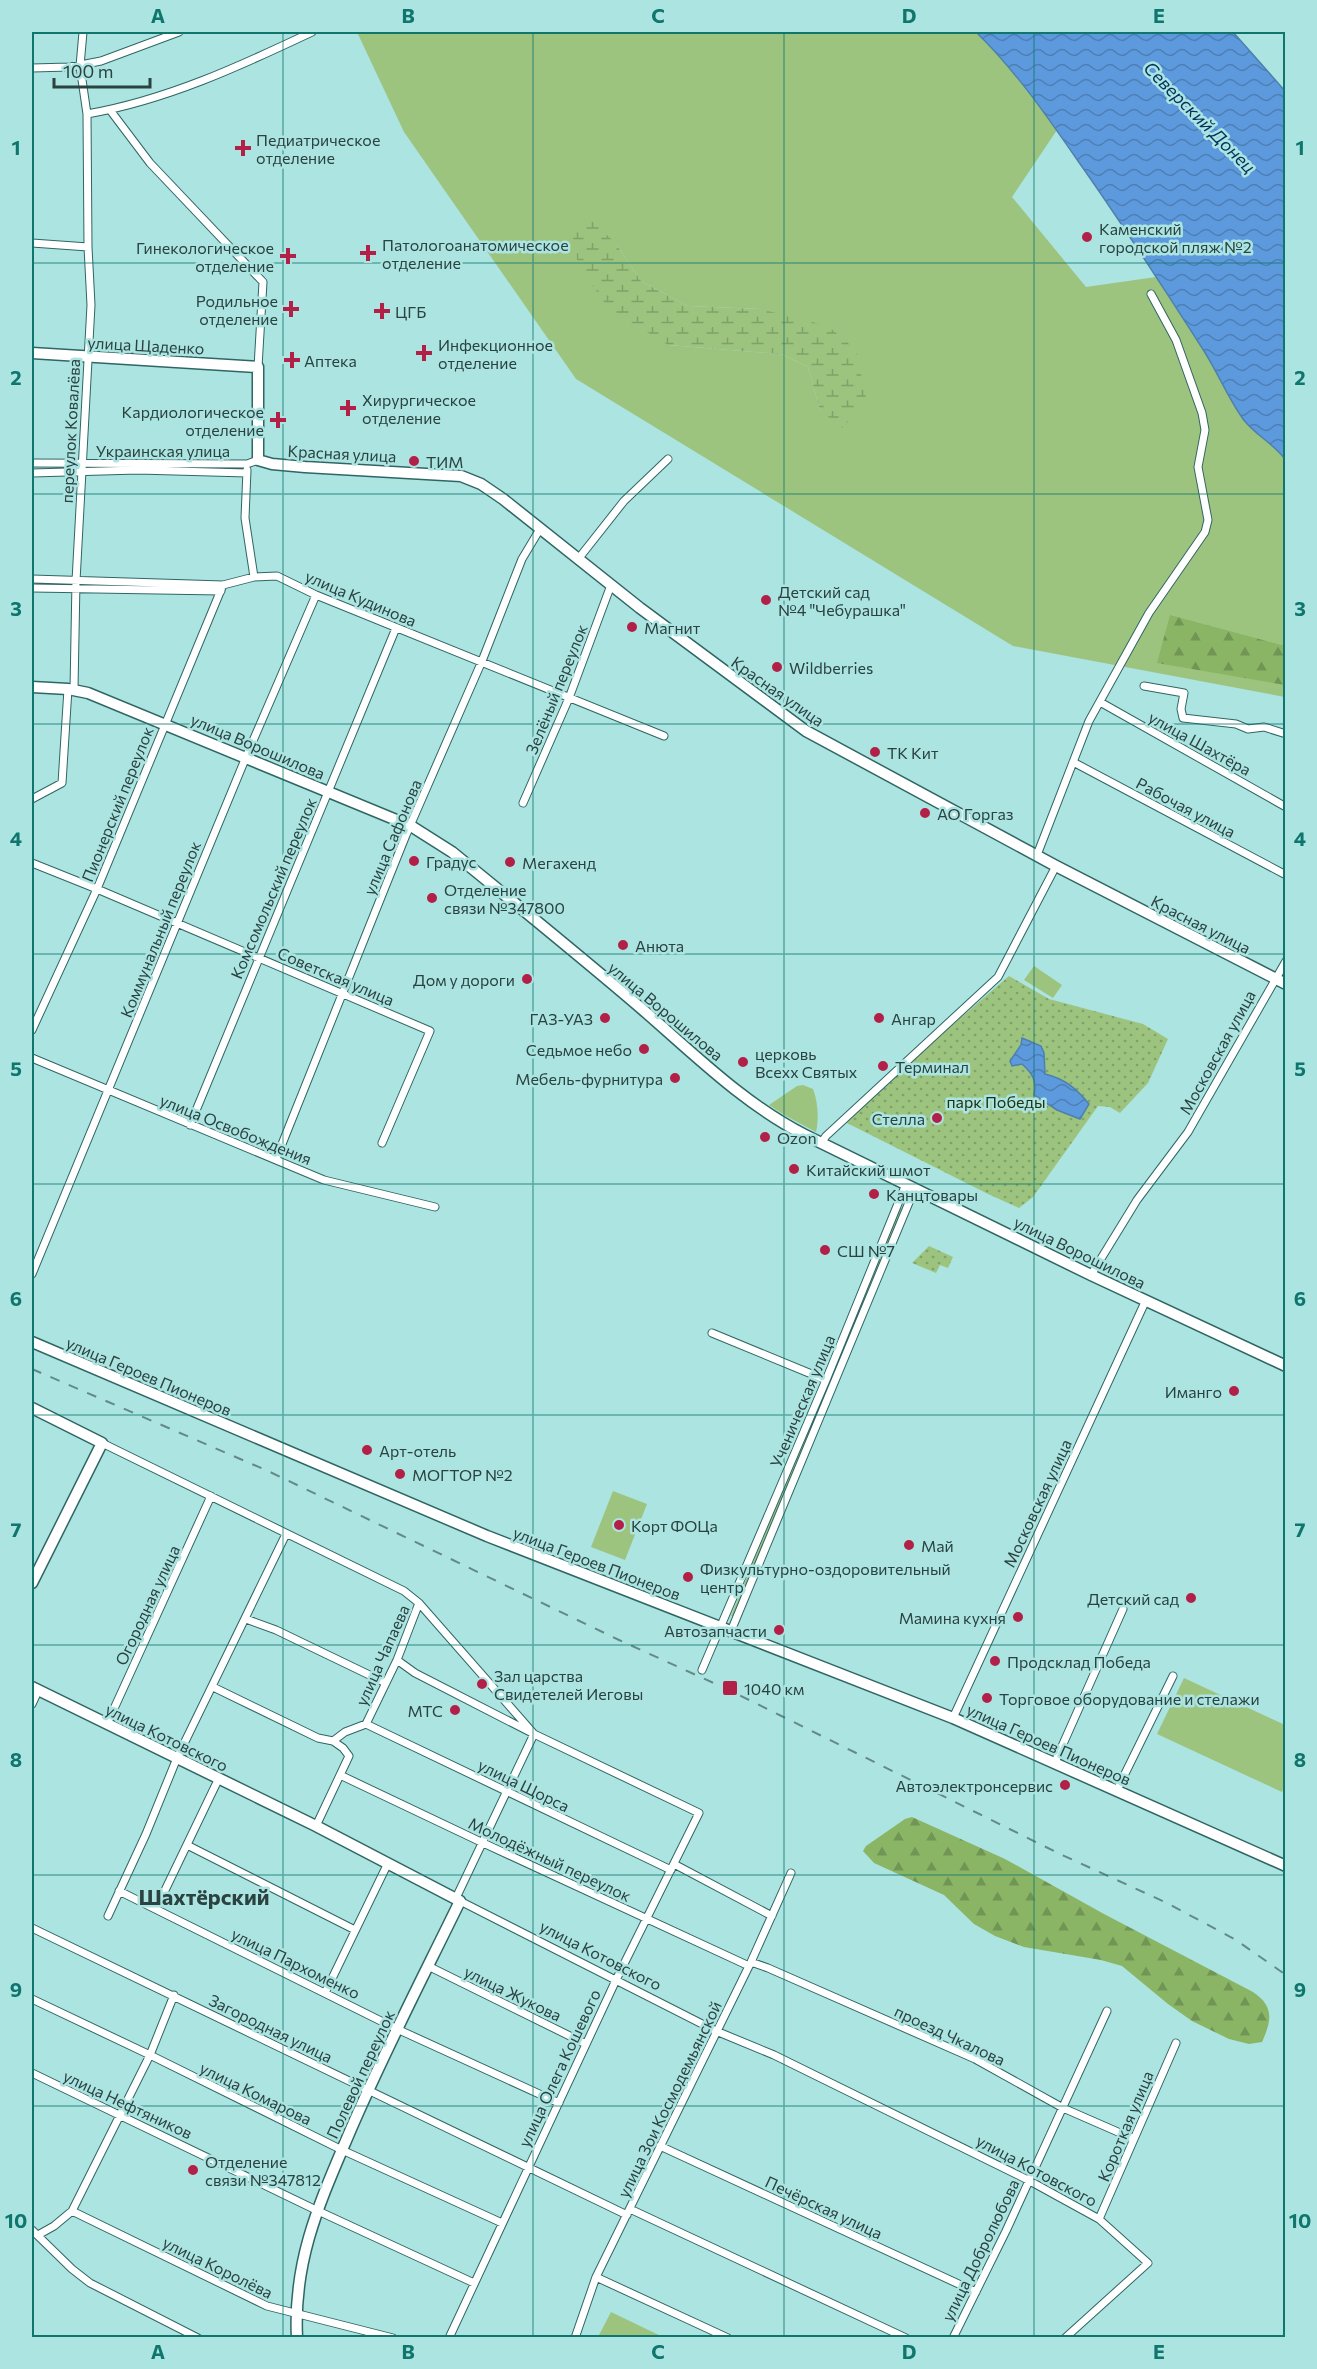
<svg xmlns="http://www.w3.org/2000/svg" width="1317" height="2369" font-family="Commissioner,sans-serif">
<style>
.green{fill:#9dc47e;fill-rule:evenodd}
.forest{fill:url(#forest-firs)}
.wetland{fill:url(#wetland-marsh)}
.park{fill:url(#park-dots)}
.water{fill:url(#water-waves);stroke:#4e80ae;stroke-width:1.5}
.lines{fill:none;stroke-linecap:round;stroke-linejoin:round}
.street-casing{stroke:#2f6664;stroke-width:9}
.secondary-casing{stroke:#2f6664;stroke-width:13}
.primary-casing{stroke:#2f6664;stroke-width:13}
.street{stroke:#fff;stroke-width:7}
.secondary{stroke:#fff;stroke-width:10}
.primary{stroke:#fff;stroke-width:10}
.rail{stroke:#648a88;stroke-width:2;stroke-dasharray:10 10;stroke-linecap:butt}
.grid{fill:none;stroke:#0f766e;stroke-width:1.5;stroke-opacity:0.55}
.poi-dot{fill:#b22048;stroke:#abe4e1;stroke-width:2}
.labels{text-anchor:middle;dominant-baseline:central;stroke-width:5;stroke-linejoin:round;paint-order:stroke}
.poi-label{font-size:16px;fill:#2a4240;stroke:#abe4e1;text-anchor:start}
.street-label{font-size:16px;fill:#2a4240;stroke:#abe4e1}
.park-label{font-size:16px;fill:#203110;stroke:#abe4e1}
.water-label{font-size:18px;font-style:italic;fill:#04325c;stroke:#abe4e1}
.district-label{font-size:22px;font-weight:bold;fill:#2a4240;stroke:#abe4e1}
.neatline{fill:none;stroke:#0f766e;stroke-width:2}
.grid-label{font-size:20px;text-anchor:middle;font-weight:bold;fill:#0f766e}
</style>
<defs>
<pattern id="forest-firs" width="22" height="20" patternUnits="userSpaceOnUse" patternTransform="scale(1.5)"><rect width="22" height="20" fill="#8ab565"/><path d="M5 1l3.5 6h-7zM16 11l3.5 6h-7z" fill="#719555"/></pattern>
<pattern id="wetland-marsh" width="20" height="14" patternUnits="userSpaceOnUse" patternTransform="scale(1.5)"><rect width="20" height="14" fill="#9dc47e"/><path d="M1 5h8M5 5V1M11 12h8M15 12V8" fill="none" stroke="#80a169"/></pattern>
<pattern id="park-dots" width="8" height="8" patternUnits="userSpaceOnUse" patternTransform="scale(1.5)"><rect width="8" height="8" fill="#9dc47e"/><path d="M2 2h.1M6 6h.1" fill="none" stroke="#80a169" stroke-width="1.8" stroke-linecap="round"/></pattern>
<pattern id="water-waves" width="16" height="10" patternUnits="userSpaceOnUse" patternTransform="scale(1.5)"><rect width="16" height="10" fill="#5d9add"/><path d="M0 5q4-4 8 0t8 0" fill="none" stroke="#4d7fb5"/></pattern>
</defs>
<rect width="100%" height="100%" fill="#abe4e1"/>
<path class="green" d="M357,32H976L997,52L1057,130L1012,197L1086,287L1156,277L1221,378L1241,416L1248,425L1271,443L1285,459V697L1013,646L576,379L404,132ZM616,244L641,281L688,306L760,309L867,402L820,410L808,367L781,354L668,345Z
M1034,966L1062,985L1053,998L1024,980Z
M803,1085L813,1089C818,1102 819,1119 816,1132L786,1116L769,1105L797,1086Z
M900,1208H902L832,1387L733,1616H731Z
M613,1491L647,1504L625,1560L591,1547Z
M1184,1678L1285,1725V1784L1282,1792L1157,1734Z
M611,2312L663,2337H598Z"/>
<path class="forest" d="M1170,615L1285,646V685L1157,663Z
M912,1817L1005,1859L1104,1914L1253,1992C1274,2006 1272,2020 1262,2042L1249,2044L1229,2039L1192,2021L1168,2004L1122,1966L1101,1960L1024,1947L995,1936L974,1924L944,1895L874,1863L863,1851L866,1846L905,1819Z"/>
<path class="wetland" d="M591,219L616,244L641,281L688,306L760,309L828,326L856,350L867,402L842,428L820,410L808,367L781,354L668,345L608,308L578,264L570,222Z"/>
<path class="park" d="M1009,976L1049,999L1143,1024L1168,1039L1148,1083L1120,1113L1110,1107L1098,1106L1033,1197L1019,1208L988,1194L845,1122L915,1057Z
M929,1246L953,1257L948,1268L940,1265L936,1273L912,1263Z"/>
<path class="water" d="M976,32H1233L1285,91V459C1273,443 1255,435 1243,419C1228,398 1218,373 1204,351C1163,287 1122,223 1078,161C1047,116 1015,70 976,32Z
M1022,1038L1041,1046L1044,1053L1045,1074C1065,1079 1076,1088 1089,1104L1080,1119L1057,1110L1034,1095C1037,1081 1033,1074 1022,1064L1012,1066L1010,1061L1021,1045Z"/>
<g class="lines">
<defs>
<path id="street" d="M32,68L70,67L101,61L179,32
M110,110L150,163L263,282L258,367
M87,114C167,100 240,66 312,32
M32,243L88,247
M32,463L247,464L258,460
M247,470L245,518L254,577
M32,473L138,470L247,473
M579,558L624,501L668,459
M32,579L223,585L254,577L277,576L316,595L664,736
M32,588L221,591
M1144,686L1184,693L1181,709L1183,718L1236,724L1248,729L1264,727L1286,734
M74,689L76,581L91,305L88,247L87,114L80,66L83,32
M1100,702L1286,807
M1073,762L1286,875
M32,799L62,783L68,689
M523,803L569,698L611,585
M1037,855L1089,721L1149,613L1205,532L1208,520L1198,467L1205,430L1202,413L1176,340L1151,294
M32,863L97,889L430,1031L382,1143
M32,1030L97,889L223,585
M32,1058L324,1180L435,1207
M190,1125L396,628
M821,1143L826,1136L998,977L1056,866
M276,1159L406,835L482,661L522,559L540,529
M32,1274L246,757L316,595
M1091,1275L1137,1200L1188,1132L1286,961
M712,1333L826,1380
M102,1443L404,1591L419,1603L534,1734L699,1813L616,1980L449,2338
M246,1619L276,1630L386,1683
M731,1631L915,1188
M397,1660L415,1673L534,1734L456,1898
M702,1670L826,1380L906,1184
M213,1687L318,1738L333,1741
M32,1704L38,1691
M953,1718L1146,1300
M107,1724L211,1496
M366,1724L671,1870
M1055,1762L1123,1609
M340,1775L481,1842L749,1966
M1117,1790L1173,1676
M316,1826L349,1756L343,1748L333,1741L345,1732L366,1724L397,1660L419,1603
M187,1845L355,1930
M674,1864L772,1916
M119,1891L397,2029L559,2103
M460,1901L716,2031L774,2055L1028,2180L1099,2219L1148,2263L1065,2338
M156,1909L219,1778
M108,1916L146,1834L177,1758L286,1534
M32,1928L627,2215
M751,1962L768,1968L975,2059L1063,2108L1134,2139
M428,1966L586,2044
M325,1993L388,1863
M32,1999L150,2055L342,2150L502,2223
M32,2073L316,2210L474,2283
M660,2146L976,2292
M630,2209L906,2338
M72,2211L267,2306L393,2338
M1099,2219L1176,2043
M32,2230L72,2269L90,2283L198,2338
M38,2235L54,2226L72,2211L150,2055L174,1995
M596,2277L728,2338
M575,2338L596,2277L751,1962L791,1873
M953,2338L1006,2231L1107,2011"/>
<path id="secondary" d="M32,353L258,367V460L272,464L305,467L461,476L481,484L503,499L640,608L806,731L1056,866L1286,984
M32,687L68,689L88,693L411,826L452,852C516,904 580,956 642,1009C694,1054 744,1104 805,1135L1091,1275L1286,1366
M32,1408L102,1443L32,1583
M32,1687L316,1826L460,1901C422,1979 382,2056 348,2136C319,2204 293,2261 297,2338"/>
<path id="primary" d="M32,1342L487,1536L953,1718L1286,1866"/>
</defs>
<use href="#street" class="street-casing"/>
<use href="#secondary" class="secondary-casing"/>
<use href="#primary" class="primary-casing"/>
<use href="#street" class="street"/>
<use href="#secondary" class="secondary"/>
<use href="#primary" class="primary"/>
<path class="rail" d="M32,1369L268,1471L619,1640L729,1690L1060,1854L1167,1903L1236,1940L1286,1975"/>
</g>
<path class="grid" d="M283,32V2338M533,32V2338M784,32V2338M1034,32V2338M32,263H1286M32,494H1286M32,724H1286M32,954H1286M32,1184H1286M32,1415H1286M32,1645H1286M32,1875H1286M32,2106H1286"/>
<g class="poi-dot">
<path d="M240 139h6v6h6v6h-6v6h-6v-6h-6v-6h6z"/>
<circle cx="1087" cy="237" r="6"/>
<path d="M365 244h6v6h6v6h-6v6h-6v-6h-6v-6h6z"/>
<path d="M285 247h6v6h6v6h-6v6h-6v-6h-6v-6h6z"/>
<path d="M288 300h6v6h6v6h-6v6h-6v-6h-6v-6h6z"/>
<path d="M379 302h6v6h6v6h-6v6h-6v-6h-6v-6h6z"/>
<path d="M421 344h6v6h6v6h-6v6h-6v-6h-6v-6h6z"/>
<path d="M289 351h6v6h6v6h-6v6h-6v-6h-6v-6h6z"/>
<path d="M345 399h6v6h6v6h-6v6h-6v-6h-6v-6h6z"/>
<path d="M275 411h6v6h6v6h-6v6h-6v-6h-6v-6h6z"/>
<circle cx="414" cy="461" r="6"/>
<circle cx="766" cy="600" r="6"/>
<circle cx="632" cy="627" r="6"/>
<circle cx="777" cy="667" r="6"/>
<circle cx="875" cy="752" r="6"/>
<circle cx="925" cy="813" r="6"/>
<circle cx="414" cy="861" r="6"/>
<circle cx="510" cy="862" r="6"/>
<circle cx="432" cy="898" r="6"/>
<circle cx="623" cy="945" r="6"/>
<circle cx="527" cy="979" r="6"/>
<circle cx="605" cy="1018" r="6"/>
<circle cx="879" cy="1018" r="6"/>
<circle cx="644" cy="1049" r="6"/>
<circle cx="743" cy="1062" r="6"/>
<circle cx="883" cy="1066" r="6"/>
<circle cx="675" cy="1078" r="6"/>
<circle cx="937" cy="1118" r="6"/>
<circle cx="765" cy="1137" r="6"/>
<circle cx="794" cy="1169" r="6"/>
<circle cx="874" cy="1194" r="6"/>
<circle cx="825" cy="1250" r="6"/>
<circle cx="1234" cy="1391" r="6"/>
<circle cx="367" cy="1450" r="6"/>
<circle cx="400" cy="1474" r="6"/>
<circle cx="619" cy="1525" r="6"/>
<circle cx="909" cy="1545" r="6"/>
<circle cx="688" cy="1577" r="6"/>
<circle cx="1191" cy="1598" r="6"/>
<circle cx="1018" cy="1617" r="6"/>
<circle cx="779" cy="1630" r="6"/>
<circle cx="995" cy="1661" r="6"/>
<circle cx="482" cy="1684" r="6"/>
<rect x="722" y="1680" width="16" height="16" rx="3"/>
<circle cx="987" cy="1698" r="6"/>
<circle cx="455" cy="1710" r="6"/>
<circle cx="1065" cy="1785" r="6"/>
<circle cx="193" cy="2170" r="6"/>
</g>
<g class="labels">
<g class="poi-label">
<text x="256" y="139">Педиатрическое<tspan x="256" dy="18">отделение</tspan></text>
<text x="1099" y="228">Каменский<tspan x="1099" dy="18">городской пляж №2</tspan></text>
<text x="382" y="244">Патологоанатомическое<tspan x="382" dy="18">отделение</tspan></text>
<text x="274" y="247" text-anchor="end">Гинекологическое<tspan x="274" dy="18">отделение</tspan></text>
<text x="278" y="300" text-anchor="end">Родильное<tspan x="278" dy="18">отделение</tspan></text>
<text x="395" y="311">ЦГБ</text>
<text x="438" y="344">Инфекционное<tspan x="438" dy="18">отделение</tspan></text>
<text x="304" y="360">Аптека</text>
<text x="362" y="399">Хирургическое<tspan x="362" dy="18">отделение</tspan></text>
<text x="264" y="411" text-anchor="end">Кардиологическое<tspan x="264" dy="18">отделение</tspan></text>
<text x="426" y="461">ТИМ</text>
<text x="778" y="591">Детский сад<tspan x="778" dy="18">№4 "Чебурашка"</tspan></text>
<text x="644" y="627">Магнит</text>
<text x="789" y="667">Wildberries</text>
<text x="887" y="752">ТК Кит</text>
<text x="937" y="813">АО Горгаз</text>
<text x="426" y="861">Градус</text>
<text x="522" y="862">Мегахенд</text>
<text x="444" y="889">Отделение<tspan x="444" dy="18">связи №347800</tspan></text>
<text x="635" y="945">Анюта</text>
<text x="515" y="979" text-anchor="end">Дом у дороги</text>
<text x="593" y="1018" text-anchor="end">ГАЗ-УАЗ</text>
<text x="891" y="1018">Ангар</text>
<text x="632" y="1049" text-anchor="end">Cедьмое небо</text>
<text x="755" y="1053">церковь<tspan x="755" dy="18">Всехх Святых</tspan></text>
<text x="895" y="1066">Терминал</text>
<text x="663" y="1078" text-anchor="end">Мебель-фурнитура</text>
<text x="925" y="1118" text-anchor="end">Стелла</text>
<text x="777" y="1137">Ozon</text>
<text x="806" y="1169">Китайский шмот</text>
<text x="886" y="1194">Канцтовары</text>
<text x="837" y="1250">СШ №7</text>
<text x="1222" y="1391" text-anchor="end">Иманго</text>
<text x="379" y="1450">Арт-отель</text>
<text x="412" y="1474">МОГТОР №2</text>
<text x="631" y="1525">Корт ФОЦа</text>
<text x="921" y="1545">Май</text>
<text x="700" y="1568">Физкультурно-оздоровительный<tspan x="700" dy="18">центр</tspan></text>
<text x="1179" y="1598" text-anchor="end">Детский сад</text>
<text x="1006" y="1617" text-anchor="end">Мамина кухня</text>
<text x="767" y="1630" text-anchor="end">Автозапчасти</text>
<text x="1007" y="1661">Продсклад Победа</text>
<text x="494" y="1675">Зал царства<tspan x="494" dy="18">Свидетелей Иеговы</tspan></text>
<text x="744" y="1688">1040 км</text>
<text x="999" y="1698">Торговое оборудование и стелажи</text>
<text x="443" y="1710" text-anchor="end">МТС</text>
<text x="1053" y="1785" text-anchor="end">Автоэлектронсервис</text>
<text x="205" y="2161">Отделение<tspan x="205" dy="18">связи №347812</tspan></text>
</g>
<g class="street-label">
<text transform="translate(146 345) rotate(3)">улица Щаденко</text>
<text transform="translate(70 431) rotate(-87)">переулок Ковалёва</text>
<text x="163" y="450">Украинская улица</text>
<text transform="translate(342 453) rotate(3)">Красная улица</text>
<text transform="translate(361 598) rotate(23)">улица Кудинова</text>
<text transform="translate(556 689) rotate(-68)">Зелёный переулок</text>
<text transform="translate(778 691) rotate(35)">Красная улица</text>
<text transform="translate(1200 743) rotate(29)">улица Шахтёра</text>
<text transform="translate(258 746) rotate(23)">улица Ворошилова</text>
<text transform="translate(117 804) rotate(-68)">Пионерский переулок</text>
<text transform="translate(1186 807) rotate(28)">Рабочая улица</text>
<text transform="translate(392 837) rotate(-67)">улица Сафонова</text>
<text transform="translate(273 888) rotate(-67)">Комсомольский переулок</text>
<text transform="translate(1201 924) rotate(27)">Красная улица</text>
<text transform="translate(160 929) rotate(-68)">Коммунальный переулок</text>
<text transform="translate(336 976) rotate(23)">Советская улица</text>
<text transform="translate(666 1011) rotate(40)">улица Ворошилова</text>
<text transform="translate(1217 1052) rotate(-61)">Московская улица</text>
<text transform="translate(236 1129) rotate(22)">улица Освобождения</text>
<text transform="translate(1080 1252) rotate(26)">улица Ворошилова</text>
<text transform="translate(149 1376) rotate(23)">улица Героев Пионеров</text>
<text transform="translate(802 1401) rotate(-67)">Ученическая улица</text>
<text transform="translate(1037 1503) rotate(-65)">Московская улица</text>
<text transform="translate(597 1563) rotate(21)">улица Героев Пионеров</text>
<text transform="translate(147 1605) rotate(-65)">Огородная улица</text>
<text transform="translate(382 1655) rotate(-66)">улица Чапаева</text>
<text transform="translate(167 1737) rotate(26)">улица Котовского</text>
<text transform="translate(1049 1744) rotate(24)">улица Героев Пионеров</text>
<text transform="translate(524 1785) rotate(26)">улица Щорса</text>
<text transform="translate(550 1859) rotate(25)">Молодёжный переулок</text>
<text transform="translate(601 1955) rotate(27)">улица Котовского</text>
<text transform="translate(296 1963) rotate(26)">улица Пархоменко</text>
<text transform="translate(513 1993) rotate(26)">улица Жукова</text>
<text transform="translate(271 2028) rotate(26)">Загородная улица</text>
<text transform="translate(950 2035) rotate(25)">проезд Чкалова</text>
<text transform="translate(559 2068) rotate(-65)">улица Олега Кошевого</text>
<text transform="translate(360 2074) rotate(-65)">Полевой переулок</text>
<text transform="translate(256 2093) rotate(26)">улица Комарова</text>
<text transform="translate(669 2099) rotate(-64)">улица Зои Космодемьянской</text>
<text transform="translate(128 2104) rotate(25)">улица Нефтяников</text>
<text transform="translate(1125 2126) rotate(-67)">Короткая улица</text>
<text transform="translate(1037 2170) rotate(28)">улица Котовского</text>
<text transform="translate(824 2207) rotate(25)">Печёрская улица</text>
<text transform="translate(980 2250) rotate(-64)">улица Добролюбова</text>
<text transform="translate(218 2267) rotate(26)">улица Королёва</text>
</g>
<g class="park-label">
<text x="996" y="1101">парк Победы</text>
</g>
<g class="water-label">
<text transform="translate(1200 117) rotate(45)">Северский Донец</text>
</g>
<g class="district-label">
<text x="204" y="1896">Шахтёрский</text>
</g>
</g>
<rect width="1317" height="2369" fill="none" stroke="#abe4e1" stroke-width="66"/>
<path d="M54 78v9h96v-9" fill="none" stroke="#2a4240" stroke-width="3"/>
<text x="63" y="78" font-size="18" fill="#2a4240" stroke="#abe4e1" stroke-width="4.5" paint-order="stroke">100 m</text>
<rect x="33" y="33" width="1251" height="2303" class="neatline"/>
<g class="grid-label">
<text x="158" y="23">A</text>
<text x="408" y="23">B</text>
<text x="658" y="23">C</text>
<text x="909" y="23">D</text>
<text x="1159" y="23">E</text>
<text x="16" y="155">1</text>
<text x="1300" y="155">1</text>
<text x="16" y="385">2</text>
<text x="1300" y="385">2</text>
<text x="16" y="616">3</text>
<text x="1300" y="616">3</text>
<text x="16" y="846">4</text>
<text x="1300" y="846">4</text>
<text x="16" y="1076">5</text>
<text x="1300" y="1076">5</text>
<text x="16" y="1306">6</text>
<text x="1300" y="1306">6</text>
<text x="16" y="1537">7</text>
<text x="1300" y="1537">7</text>
<text x="16" y="1767">8</text>
<text x="1300" y="1767">8</text>
<text x="16" y="1997">9</text>
<text x="1300" y="1997">9</text>
<text x="16" y="2228">10</text>
<text x="1300" y="2228">10</text>
<text x="158" y="2359">A</text>
<text x="408" y="2359">B</text>
<text x="658" y="2359">C</text>
<text x="909" y="2359">D</text>
<text x="1159" y="2359">E</text>
</g>
</svg>
